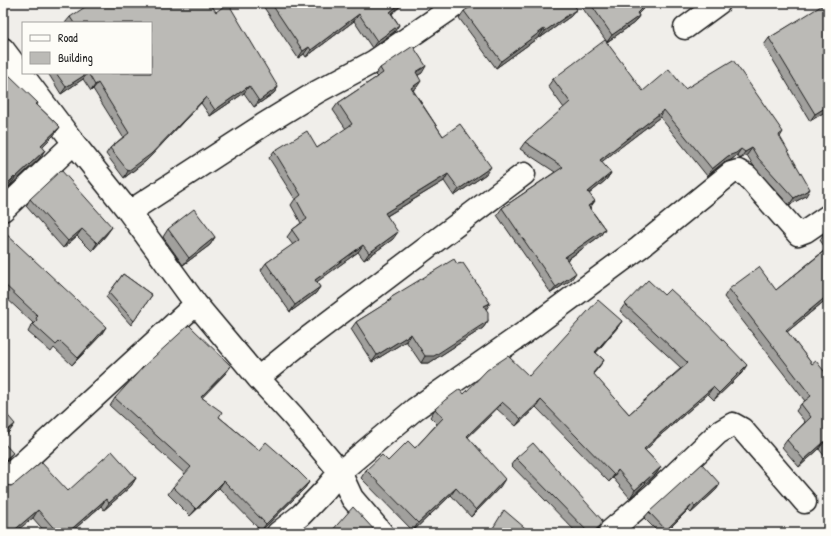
<svg xmlns="http://www.w3.org/2000/svg" width="831" height="536" font-family="'Patrick Hand',sans-serif">
<style>
.lines{fill:none;stroke-linecap:round;stroke-linejoin:round}
.minor-casing{stroke:#1c1c1c;stroke-width:25}
.minor{stroke:#fdfcf7;stroke-width:22}
.wall{fill:#a1a09d;stroke:#1c1c1c}
.shaded-wall{fill:#83827f;stroke:#1c1c1c}
.building{fill:#bbbab6;stroke:#1c1c1c}
</style>
<rect width="100%" height="100%" fill="#f0eeea"/>
<filter id="ink" filterUnits="userSpaceOnUse"><feTurbulence type="fractalNoise" baseFrequency=".025" numOctaves="2"/><feDisplacementMap in="SourceGraphic" scale="8" xChannelSelector="R" yChannelSelector="G"/><feConvolveMatrix kernelMatrix="1 2 1 2 8 2 1 2 1" color-interpolation-filters="sRGB"/></filter>
<g filter="url(#ink)">
<g class="lines">
<defs>
<path id="minor" d="M685,28L719,3
M3,49L74,143L129,212L196,304L258,378L293,416L340,472L352,498L382,533
M3,210L74,143
M129,212L263,125L317,92L373,62L459,3
M258,378L301,343L524,174
M3,481L196,304
M278,533L301,515L325,490L340,472L415,409L524,333L639,248L731,173L738,171L747,176L798,234L806,231L828,216
M608,533L654,494L718,433L733,424L742,429L805,502"/>
</defs>
<use href="#minor" class="minor-casing"/>
<use href="#minor" class="minor"/>
</g>
<path class="wall" d="M261,3H404L392,14L399,25L394,32L372,48L354,21L306,57L304,54L298,58Z
M584,3H649L638,14L639,16L634,23L607,42L581,6Z
M828,3V110L810,121L764,45L769,38Z
M464,11L571,16L540,38L539,37L496,68L459,18Z
M216,12L278,87L274,93L254,107L244,93L210,116L201,103L146,161L124,178L106,154L110,148L123,137L93,89L91,91L83,79L61,94L48,73H151V23H65L70,17Z
M380,68L422,73L418,75L417,87L413,90L443,136L486,174L454,196L444,181L387,216L393,239L364,260L358,252L316,282L320,287L315,294L290,312L261,270L266,263L293,245L287,237L292,230L301,223L291,205L295,199L269,158L274,151L317,148L346,129L333,110L338,103L377,77L375,75Z
M553,79L643,91L685,89L783,132L780,137L806,196L789,205L753,165L747,155L740,159L737,155L731,160L723,163L707,176L660,117L601,162L611,173L606,180L589,194L590,208L605,229L600,236L567,260L571,280L551,293L497,215L502,208L555,172L520,149L525,142L564,108L548,86Z
M3,82L38,103L37,105L60,127L53,136L42,147L45,150L39,159L9,187L8,186Z
M30,199L107,234L92,251L77,236L63,248L26,206Z
M168,229L215,237L210,245L183,265L163,237Z
M828,230V298L787,332L812,364L828,376V461L819,449L799,467L782,447L787,440L805,422L796,411L801,404L805,401L724,297L729,289L776,290L826,249L820,240L825,232Z
M3,231L101,335L72,365L54,348L51,352L28,332L31,326H30L33,323L3,295Z
M457,264L490,303L486,309L488,321L483,328L429,363H421L406,341L372,362L351,329L356,322L387,303L390,298Z
M123,274L152,295L131,325L106,297Z
M625,304L742,373L714,400L708,394L656,439L653,443L645,450L661,467L656,474L630,498L613,478L609,482L536,407L516,426L497,409L468,437L500,487L471,517L451,495L413,531L361,478L366,470L388,461L415,448L437,424L430,417L435,409L464,394L529,376L622,321L617,328L596,353L604,360L593,374L629,414L681,368L620,311Z
M226,373L202,397L219,417L259,450L309,482L304,489L261,531L219,488L190,516L168,494L173,487L185,474L110,406L115,398Z
M516,458L596,532L595,533H577L511,465Z
M136,478L131,486L104,510L101,506L70,533H46L4,485L68,491Z
M720,484L716,490L691,513L688,510L665,533H659L644,518L649,512Z"/>
<path class="shaded-wall" d="M401,3H404L385,19L390,12Z
M647,3H649L632,20L637,13Z
M577,9L571,16L540,38L545,31Z
M359,14L354,21L306,57L311,50Z
M639,16L634,23L607,42L612,35Z
M399,25L394,32L372,48L377,41Z
M544,29L539,37L496,68L501,61Z
M309,47L304,54L298,58L303,51Z
M426,66L422,73L411,79L416,72Z
M88,73L83,79L61,94L66,87Z
M421,81L417,87L406,95L411,88Z
M98,83L93,89L91,91L95,85Z
M249,86L244,93L210,116L215,110Z
M278,87L274,93L254,107L259,101Z
M206,97L201,103L146,161L124,178L128,171Z
M828,106V110L810,121L815,114Z
M664,110L660,117L595,167L600,160Z
M60,127L53,136L35,154L41,145Z
M752,148L747,155L740,159L745,152Z
M741,149L737,155L731,160L723,163L707,176L712,169L728,156Z
M45,150L39,159L9,187L15,178Z
M491,167L486,174L454,196L459,189Z
M611,173L606,180L583,199L588,192Z
M448,174L444,181L380,220L385,213Z
M14,177L8,186L3,190V188Z
M810,189L806,196L789,205L794,198Z
M595,201L590,208L588,206Z
M112,227L107,234L92,251L97,243Z
M82,229L77,236L63,248L68,241Z
M605,229L600,236L561,264L565,257Z
M398,232L393,239L364,260L369,253Z
M215,237L210,245L183,265L189,258Z
M363,245L358,252L310,287L315,280Z
M576,273L571,280L551,293L556,287Z
M320,287L315,294L290,312L295,305Z
M828,295V298L781,337L786,330Z
M490,303L486,310L484,306Z
M488,321L483,328L429,363H421L425,356Z
M622,321L617,328L590,359L595,352Z
M106,327L101,335L72,365L78,358Z
M411,334L406,341L372,362L377,355Z
M604,360L599,367L588,380L593,373Z
M747,365L742,373L714,400L719,393Z
M231,366L226,373L196,404L201,397Z
M713,387L708,394L656,439L653,443L639,456L644,449L658,435Z
M541,400L536,407L516,426L521,419Z
M502,402L497,409L462,443L467,436Z
M15,424L10,431L3,437V434Z
M824,442L819,449L799,467L804,460Z
M13,453L7,460L3,464V461Z
M661,467L656,474L630,498L635,490Z
M618,470L613,478L609,482L614,475Z
M136,478L131,486L104,510L109,503Z
M505,479L500,487L471,517L476,510Z
M224,481L219,488L190,516L196,509Z
M309,482L304,489L261,531L266,524Z
M720,484L716,490L691,513L695,507Z
M456,488L451,495L413,531L418,523Z
M106,499L101,506L70,533H67Z
M693,504L688,510L665,533H664L666,530Z
M38,510L33,518L14,533H11Z
M601,525L596,532L595,533H592Z"/>
<path class="building" d="M91,3H210L216,12L228,3L278,87L259,101L249,86L215,110L206,97L151,154L128,171L110,148L129,133L98,83L95,85L88,73H151V23H74L70,17Z
M271,3H401L390,12L399,25L377,41L359,14L311,50L309,47L303,51Z
M473,3H572L577,9L545,31L544,29L501,61L464,11L472,6Z
M590,3H647L637,13L639,16L612,35Z
M826,3H828V106L815,114L769,38Z
M605,40L643,91L669,69L685,89L733,60L783,132L779,135L810,189L794,198L758,158L752,148L745,152L741,149L736,153L728,156L712,169L664,110L600,160L611,173L588,192L595,201L588,206L605,229L565,257L576,273L556,287L502,208L563,167L525,142L570,102L553,79Z
M413,46L426,66L416,72L421,81L411,88L443,136L460,124L491,167L459,189L448,174L385,213L398,232L369,253L363,245L315,280L320,287L295,305L266,263L299,240L292,230L307,219L296,199L301,195L274,151L307,131L317,148L352,124L338,103L383,73L380,68Z
M56,73H88L66,87Z
M9,75L38,103L36,104L60,127L41,145L45,150L15,178L14,177L3,188V82Z
M61,170L112,227L97,243L82,229L68,241L30,199Z
M194,209L215,237L189,258L168,229Z
M828,230V237L825,232Z
M3,231L106,327L78,358L60,341L56,345L33,324L37,320L36,318L38,316L3,283Z
M828,248V295L786,330L812,364L816,361L828,376V447L824,442L804,460L787,440L811,417L801,404L811,396L729,289L759,267L776,290Z
M454,259L457,264L463,263L490,303L484,306L488,312V321L434,356H425L411,334L377,355L356,322L391,300L390,298Z
M123,274L152,295L134,321L109,293Z
M648,280L664,295L670,289L705,321L747,365L719,393L713,387L658,435V436L644,449L661,467L635,490L618,470L614,475L541,400L521,419L502,402L467,436L505,479L476,510L456,488L418,523L366,470L382,455L388,461L408,441L415,448L443,418L435,409L445,400L460,389L464,394L487,370L508,356L529,376L598,300L622,321L595,352L604,360L593,373L629,414L688,363L625,304Z
M189,325L231,366L201,397L222,412L219,417L259,450L266,442L291,464L309,482L266,524L224,481L196,509L173,487L191,467L115,398L143,367Z
M3,410L15,424L3,434Z
M3,442L13,453L3,461Z
M533,443L602,520L601,525L592,533H589L516,458Z
M112,451L136,478L109,503L106,499L67,533H58L38,510L11,533H3V485H4L11,486L16,483L41,462L68,491Z
M702,464L720,484L695,507L693,504L666,530L649,512Z
M353,507L377,533H330Z
M504,510L531,533H490Z"/>
</g>
<rect width="831" height="536" fill="none" stroke="#fdfcf7" stroke-width="16"/>
<rect x="8" y="8" width="815" height="520" fill="none" stroke="#1c1c1c" stroke-width="1.5" filter="url(#ink)"/>
<rect x="22" y="22" width="130" height="52" fill="#fdfcf7" stroke="#a3a29f"/>
<rect x="30" y="35" width="20" height="6" fill="#fdfcf7" stroke="#a3a29f"/>
<text x="58" y="42" font-size="12" fill="#1c1c1c">Road</text>
<rect x="30" y="52" width="20" height="12" fill="#bbbab6" stroke="#a3a29f"/>
<text x="58" y="62" font-size="12" fill="#1c1c1c">Building</text>
</svg>
